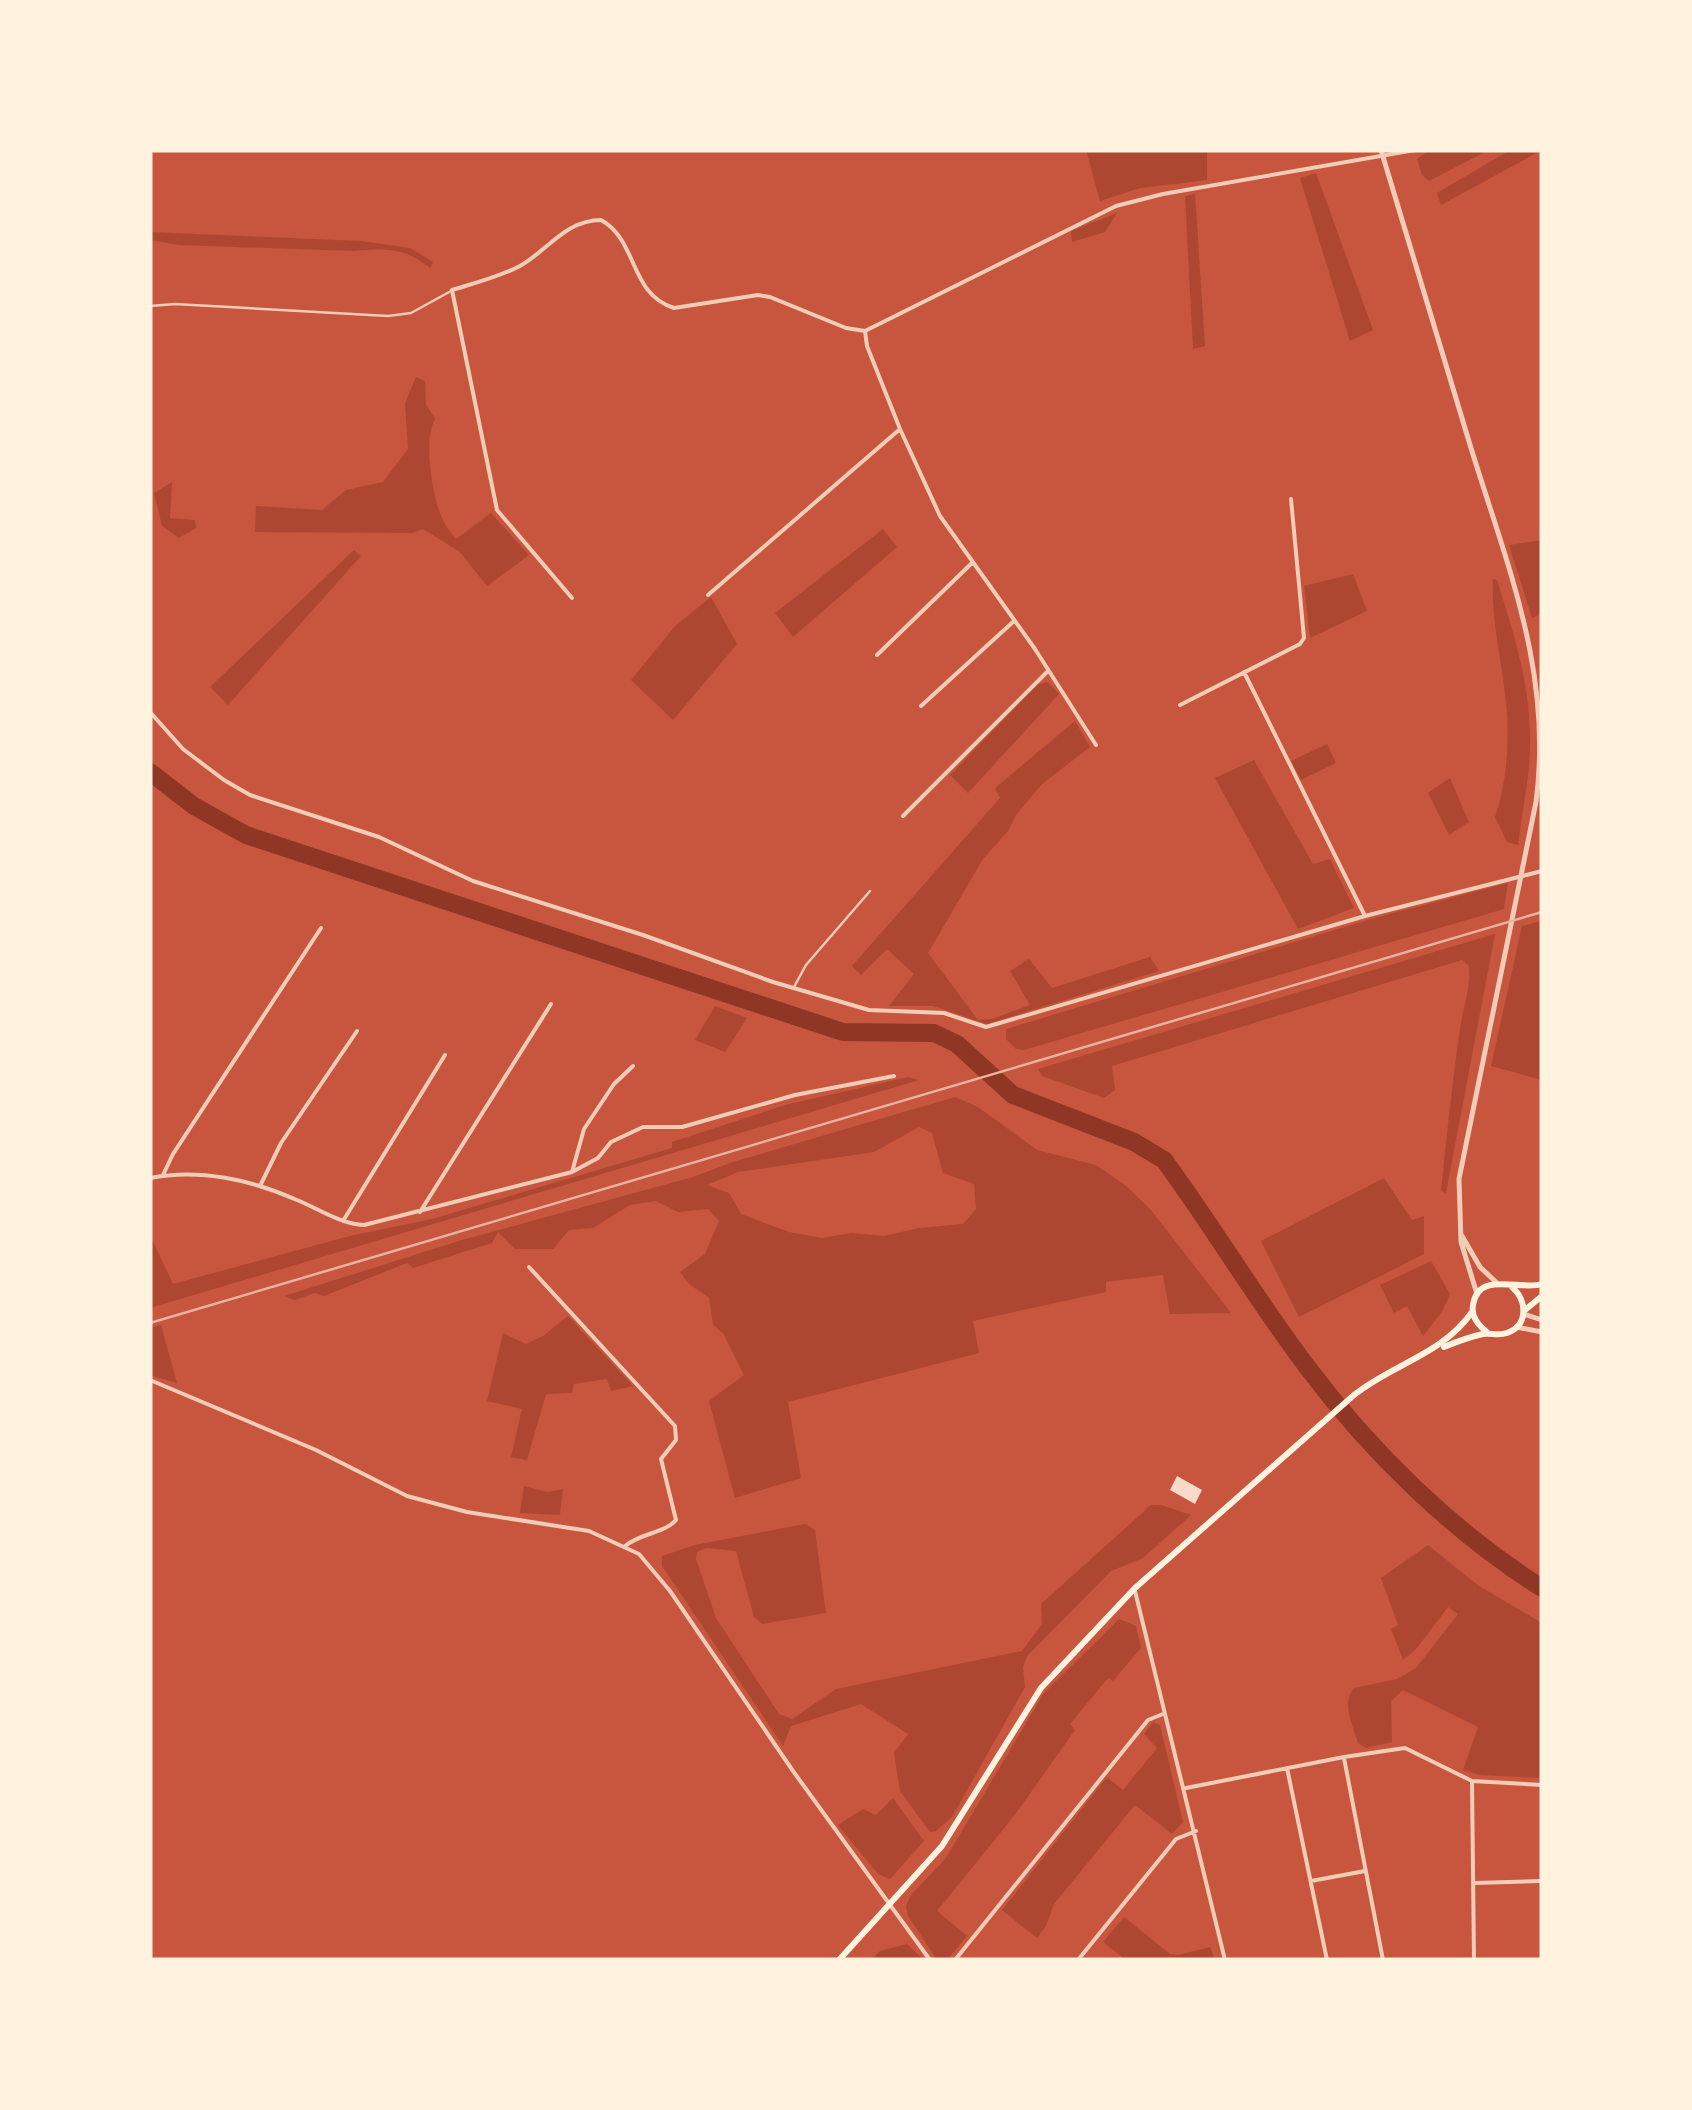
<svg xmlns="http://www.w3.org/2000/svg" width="1692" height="2110" font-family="Helvetica,sans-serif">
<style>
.green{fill:#ae4732;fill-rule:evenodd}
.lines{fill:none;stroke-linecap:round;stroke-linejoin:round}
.river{stroke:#8f3625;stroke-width:18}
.building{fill:#f7dbc8}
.service{stroke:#f1ccb7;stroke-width:2.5}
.minor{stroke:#f1ccb7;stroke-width:4}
.tertiary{stroke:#f1ccb7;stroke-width:5}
.secondary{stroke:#fff3e0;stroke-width:6}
.rail{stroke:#e9b49f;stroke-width:2.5}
</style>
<rect width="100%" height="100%" fill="#c8553d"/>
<path class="green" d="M1086,150H1207V180L1140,188L1100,201Z
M1430,150H1489L1429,181L1422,175L1417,159Z
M1510,150H1542L1441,205L1437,193Z
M1316,173L1373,330L1350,341L1300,178Z
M1195,194L1205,346L1193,349L1185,196Z
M1117,213L1105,232L1072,242L1071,231Z
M150,232L361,241L410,248L433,262L430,268C406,248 386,248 355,251L178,245L150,240Z
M416,377L425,381L426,404L435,419C423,439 432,496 442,518C445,525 451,533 456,539L491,513L529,555L487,586L460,552L423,529L413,533L255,532L256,506L322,510L346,490L383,482L408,449L405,403Z
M172,482L170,518L195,520L196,528L179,538L162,526L154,493Z
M883,529L897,547L793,637L775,613Z
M1542,540V614L1532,618L1509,545Z
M354,550L361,556L228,705L210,687Z
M1353,574L1367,611L1310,638L1304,586Z
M1493,579L1497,580C1513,631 1530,683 1530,738C1531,773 1522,810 1518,845L1507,842L1495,817C1507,782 1510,739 1506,702C1502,661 1491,621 1493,579Z
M711,597L737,644L673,720L631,680L676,625Z
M1048,682L1059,694L968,793L950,775L1038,684Z
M1075,721L1090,747L1042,784L1016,815L1008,831L983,859L928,953L978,1020L992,1019L1030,1005L1010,971L1029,959L1052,988L1150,957L1159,971L987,1024L933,1006H889L914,974L887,949L861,975L852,966L1000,798L995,788Z
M1327,744L1336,763L1301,780L1291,761Z
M1254,760L1313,864L1330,859L1354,908L1298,929L1215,778Z
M1450,778L1469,822L1449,835L1428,793Z
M1508,883L1504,909L1024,1050L1016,1049L1006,1039V1029L1378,917Z
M1542,921V1080L1491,1066L1522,926Z
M1495,934L1446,1193L1441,1191C1446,1139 1452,1087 1459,1035C1462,1012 1471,988 1469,966L1462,960L1112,1066L1115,1090L1104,1098L1042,1076L1038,1069Z
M715,1006L747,1018L725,1052L695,1040Z
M908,1077L919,1080L150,1308V1235L173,1284L350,1236L432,1219L672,1148V1142L785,1105Z
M955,1097L978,1107L1037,1150L1096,1165L1125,1185L1151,1210L1231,1313L1170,1314L1163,1275L1106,1282V1292L973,1321L979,1353L788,1402L801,1478L735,1498L709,1401L744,1375L723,1333L713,1325L709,1298L689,1284L680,1272L705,1254L719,1221L708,1209L678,1212L656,1201L630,1205L593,1228L569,1230L553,1249H515L498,1232L492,1243L413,1268L407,1263L324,1296L315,1293L295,1300L284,1296L462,1240L693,1177L733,1162ZM919,1127L932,1133L943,1173L974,1184L976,1209L963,1224L919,1228L884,1236L851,1233L822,1238L789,1232L741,1214L729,1193L707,1185L738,1172L874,1152Z
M1384,1178L1412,1220L1424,1216V1254L1299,1317L1261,1241Z
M1431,1261L1450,1294L1443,1310L1423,1336L1407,1306L1394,1313L1380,1285Z
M568,1316L633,1386L611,1391L607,1379L574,1384L572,1393L546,1394L527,1460L511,1457L522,1409L487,1401L503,1333L526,1344L543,1336Z
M161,1325L177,1383L150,1375V1328Z
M524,1486L548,1492L563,1489L560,1515L520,1513Z
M1151,1505H1161L1191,1515L1143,1558L1111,1571L1027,1656L1023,1667L1025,1687L952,1817L936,1831L930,1832L900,1791L894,1753L908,1734L861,1704L791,1726L783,1746L662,1566V1556L695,1545L794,1526L806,1524L815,1530L826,1613L762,1624L754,1617L736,1551L706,1548L697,1552L696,1559L716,1618L779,1714L792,1719L836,1689L1022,1651L1042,1624L1041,1604Z
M1428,1545L1479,1586L1542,1623V1778L1480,1775L1463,1770L1478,1727L1403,1690L1391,1701L1392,1742L1366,1748L1358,1743C1353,1725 1341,1703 1354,1688L1397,1679L1416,1668L1458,1614L1448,1607L1417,1648L1403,1660L1391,1629L1398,1625L1381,1578Z
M1119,1619L1136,1626L1141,1648L1113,1681L1108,1678L1070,1724L1075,1730L1014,1816L937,1911L967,1936L947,1960H937L908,1916L906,1906L911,1895L946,1858L1044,1693Z
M1153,1722L1160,1725L1183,1822L1172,1834L1135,1805L1054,1904L1046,1926L1037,1938L1002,1910L1107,1777L1123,1790L1157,1748L1144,1734Z
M893,1798L924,1841L890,1879L878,1874L838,1825L863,1809L876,1815Z
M1124,1917L1170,1954L1178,1955L1210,1947L1215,1960H1126L1103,1942Z
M907,1944L922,1958L871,1960L880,1951Z"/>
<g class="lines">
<path class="river" d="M150,772L194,806L246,835L843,1032L934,1033L957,1044L1013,1095L1134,1142L1164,1160C1214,1228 1257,1301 1308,1368C1371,1452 1453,1532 1542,1588"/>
</g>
<path class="building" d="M1177,1476L1202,1490L1195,1504L1170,1490Z"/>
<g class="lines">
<path class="service" d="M150,306L175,304L388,316L411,313L451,291
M794,987L806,965L870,891"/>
<path class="minor" d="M865,331L867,346L900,429L940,516L1035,649L1096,745
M708,595L900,429
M572,598L497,510L452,290C475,283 499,277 520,266C548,250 566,220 601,220C638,240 629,294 674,308L758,295L770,297L846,328L865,331L1116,206L1163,194L1415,150
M877,655L973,562
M1244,672L1364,914
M1180,705L1300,644L1304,638L1291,499
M921,706L1014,621
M150,712L183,749L224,780L250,795L379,837L473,881L643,935L773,982L869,1010L944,1013L986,1027L1365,916L1542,871
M903,816L1048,671
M572,1172L584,1129L614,1084L633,1066
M163,1175L173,1154L321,928
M150,1178C199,1168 252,1180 297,1200C319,1209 341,1224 364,1225L572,1172L598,1158L611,1142L643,1127H682L795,1095L894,1076
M260,1186L281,1143L357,1031
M420,1212L551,1004
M343,1221L445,1055
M529,1267L675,1426L676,1440L661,1459L676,1520C665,1533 641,1533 625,1546
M150,1380L316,1450L407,1496L467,1512L589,1531L639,1554L670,1591L793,1771L930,1960
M1135,1591L1225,1960
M1344,1758L1383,1960
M1287,1768L1327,1960
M1472,1781L1474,1960
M1186,1788L1344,1757L1405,1748L1472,1781L1542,1785
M1311,1881L1365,1871
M1475,1883L1542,1881
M955,1960L1148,1720L1163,1714
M1078,1960L1176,1839L1196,1831"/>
<path class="tertiary" d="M1381,150C1411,249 1441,349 1471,448C1508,568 1553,674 1536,802L1459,1179L1461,1242L1477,1294
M1462,1236L1480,1267L1497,1283
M1524,1314L1542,1320
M1516,1327L1542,1332"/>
<path class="secondary" d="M1525,1310L1542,1296
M1487,1332C1478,1325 1471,1317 1473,1305C1478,1270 1520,1291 1542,1284
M1444,1347C1456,1342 1469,1337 1483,1334C1491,1333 1499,1336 1507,1333C1529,1325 1527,1300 1512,1287
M839,1960L942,1846L1041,1688L1135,1588L1354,1395C1393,1364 1443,1354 1472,1312"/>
<path class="rail" d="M150,1323L1542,912"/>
</g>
<rect width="1692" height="2110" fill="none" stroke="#fff3e0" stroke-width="305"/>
</svg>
